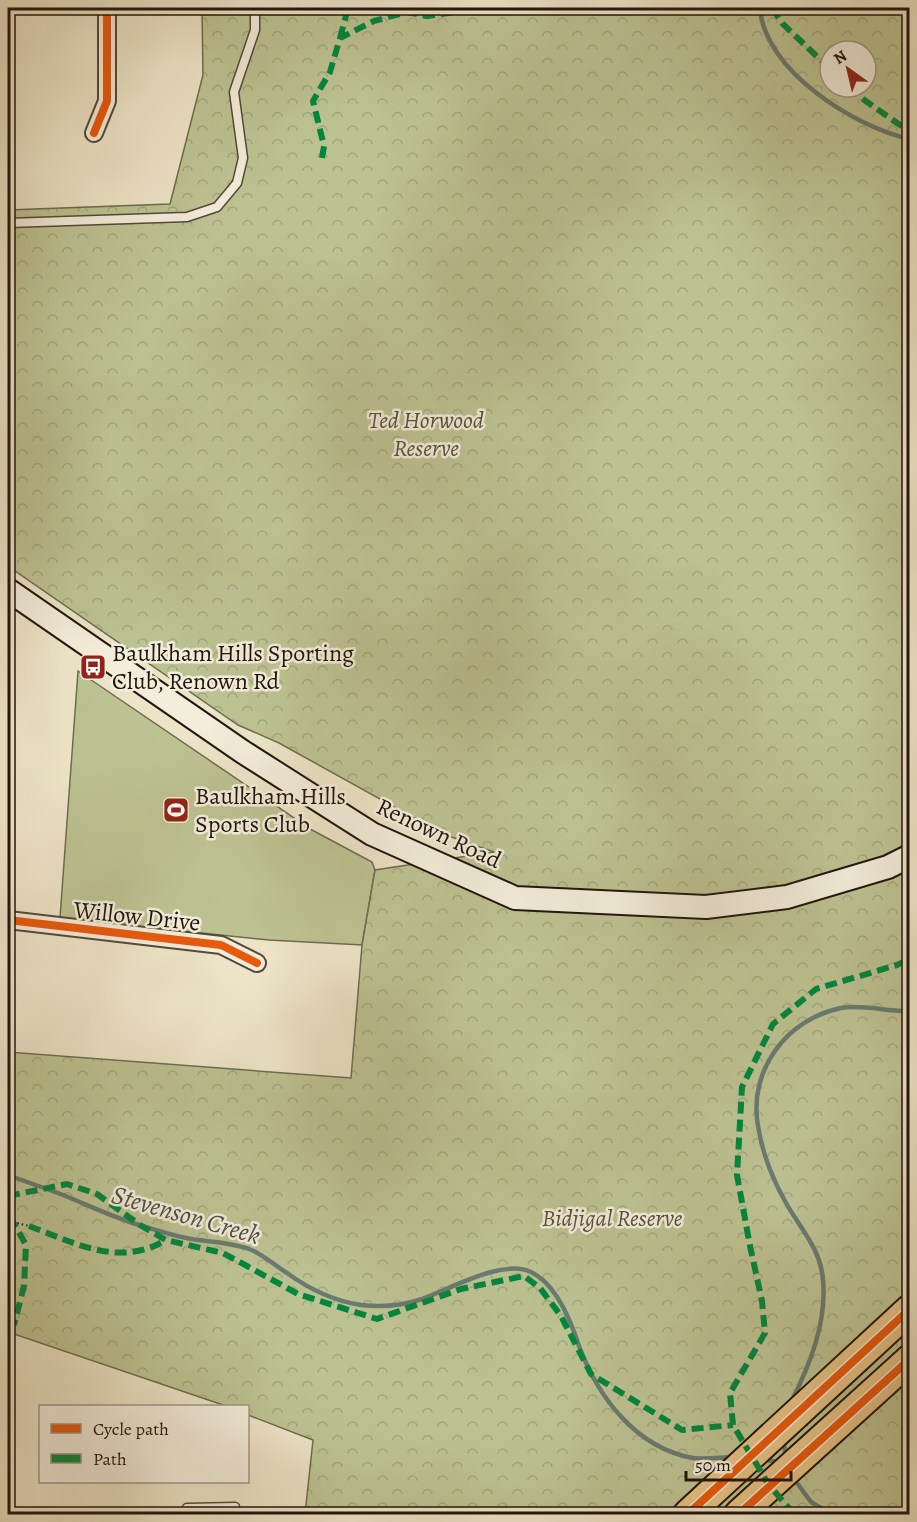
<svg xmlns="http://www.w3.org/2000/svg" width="917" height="1522" font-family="Alegreya,serif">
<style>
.green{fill:#bdc292;stroke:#6e6c4f;stroke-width:1.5}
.forest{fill:url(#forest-crowns);stroke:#6e6c4f;stroke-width:1.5;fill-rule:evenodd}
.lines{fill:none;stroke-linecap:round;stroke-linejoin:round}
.stream{stroke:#697b70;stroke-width:4.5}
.service-casing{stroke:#53493b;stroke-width:11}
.minor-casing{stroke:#53493b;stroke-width:20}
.secondary-casing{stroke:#20150c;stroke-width:26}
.motorway-casing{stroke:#20150c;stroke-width:32}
.path{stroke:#20150c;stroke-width:2;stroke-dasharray:1.5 3;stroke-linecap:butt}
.service{stroke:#f3eddb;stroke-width:8}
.minor{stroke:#f3eddb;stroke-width:16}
.secondary{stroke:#f3eddb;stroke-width:22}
.motorway{stroke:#e6c284;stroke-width:28}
.quiet{stroke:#00873e;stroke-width:6;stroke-dasharray:12 6;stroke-linecap:butt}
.cycleway-casing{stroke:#f3eddb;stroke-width:11}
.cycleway{stroke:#e8590c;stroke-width:8}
.labels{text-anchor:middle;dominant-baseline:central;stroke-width:5;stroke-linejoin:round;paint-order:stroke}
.park-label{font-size:24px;font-style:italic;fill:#57523b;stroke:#f3eddb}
.poi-label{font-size:24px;fill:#20150c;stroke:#f3eddb;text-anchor:start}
.street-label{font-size:24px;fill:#20150c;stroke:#f3eddb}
.water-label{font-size:26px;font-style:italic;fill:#4a5046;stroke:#f3eddb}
</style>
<defs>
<pattern id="forest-crowns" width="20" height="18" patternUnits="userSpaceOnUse" patternTransform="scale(1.5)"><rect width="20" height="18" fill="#bdc292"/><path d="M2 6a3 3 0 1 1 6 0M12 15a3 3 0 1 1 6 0" fill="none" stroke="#a2a67d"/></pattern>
</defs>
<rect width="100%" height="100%" fill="#ede4c7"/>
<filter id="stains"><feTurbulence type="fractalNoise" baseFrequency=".00333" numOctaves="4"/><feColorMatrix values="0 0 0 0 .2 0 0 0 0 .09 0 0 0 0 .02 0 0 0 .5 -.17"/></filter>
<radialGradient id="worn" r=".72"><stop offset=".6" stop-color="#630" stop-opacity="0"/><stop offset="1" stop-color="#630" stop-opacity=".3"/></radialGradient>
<path class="green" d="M78,671L312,830L372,862L375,870L362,945L269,940L60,918Z"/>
<path class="forest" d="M202,8H909V1514H305L313,1440L248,1415V1406H226L8,1332V1052L351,1078L362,945L375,870L494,852L443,834L279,743L238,725L8,566V210L170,204L203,75ZM830,51H866V87H830Z"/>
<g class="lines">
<path class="stream" d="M760,8C764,70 854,127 910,139
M8,1175C26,1182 45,1188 63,1195C88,1205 112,1217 139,1225C156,1230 174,1236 191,1239C210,1242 230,1242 249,1249C263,1254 274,1265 287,1273C309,1289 334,1301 361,1305C380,1307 400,1306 419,1300C447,1291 501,1258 531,1272C556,1284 571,1321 579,1346C598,1397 636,1448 693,1458C706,1460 721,1457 734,1457
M791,1402C810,1365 827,1322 823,1280C821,1249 800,1228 786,1203C773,1180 762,1152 758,1126C748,1070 787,1019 841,1008C864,1004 887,1012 910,1011
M783,1439L786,1457
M763,1460L782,1462
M794,1479L811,1502L831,1514"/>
<defs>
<path id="service" d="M8,223L187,217L217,207L237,183L243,158L234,92L255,30V8
M188,1514L187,1508L235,1507"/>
<path id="minor" d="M94,133L107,101V8
M8,920L221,945L257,963"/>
<path id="secondary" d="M8,590L243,752L372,834L515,898L706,907L787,897L888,867L910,856"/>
<path id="motorway" d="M688,1514L910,1309
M739,1514L910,1359"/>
</defs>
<use href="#service" class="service-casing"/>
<use href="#minor" class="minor-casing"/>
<use href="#secondary" class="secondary-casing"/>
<use href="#motorway" class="motorway-casing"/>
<path class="path" d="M13,1222L29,1226
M8,1353L14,1325"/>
<use href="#service" class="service"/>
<use href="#minor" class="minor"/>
<use href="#secondary" class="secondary"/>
<use href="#motorway" class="motorway"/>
<path class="quiet" d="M772,8L783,24L830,69
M340,38L348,8
M849,87L860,97L910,132
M322,158L324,146L313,101L330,72L340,38L374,21L407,12L427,16L484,8
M8,1196L67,1184L97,1194L140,1225L166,1240L223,1253L298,1294L377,1319L461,1289L524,1276L540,1288L561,1316L591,1374L682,1430L733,1425
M8,1219L13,1222L26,1245L24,1286L14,1325
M29,1226C75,1243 119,1268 166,1240
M794,1514L769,1485L733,1425L730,1393L765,1333L762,1301L750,1246L737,1175L742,1087L773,1024L816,989L897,965L910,959"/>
<defs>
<path id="cycleway" d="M94,133L107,101V8
M8,920L221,945L257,963
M688,1514L910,1309
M739,1514L910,1359"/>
</defs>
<use href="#cycleway" class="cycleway-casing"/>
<use href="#cycleway" class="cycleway"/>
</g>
<defs>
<symbol id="bus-square" viewBox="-11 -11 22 22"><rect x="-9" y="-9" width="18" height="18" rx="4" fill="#8f2418" stroke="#f3eddb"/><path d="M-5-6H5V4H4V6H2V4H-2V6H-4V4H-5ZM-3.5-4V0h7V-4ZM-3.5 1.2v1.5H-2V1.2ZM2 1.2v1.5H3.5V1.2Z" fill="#fff"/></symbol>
<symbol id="stadium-square" viewBox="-11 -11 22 22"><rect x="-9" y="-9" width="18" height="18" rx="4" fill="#8f2418" stroke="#f3eddb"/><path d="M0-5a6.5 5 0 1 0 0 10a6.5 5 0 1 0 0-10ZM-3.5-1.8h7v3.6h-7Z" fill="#fff"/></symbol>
</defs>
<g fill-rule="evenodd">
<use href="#bus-square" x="78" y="652" width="30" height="30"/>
<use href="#stadium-square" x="161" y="795" width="30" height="30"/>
</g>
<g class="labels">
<g class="park-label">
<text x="426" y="420">Ted Horwood<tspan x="426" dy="28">Reserve</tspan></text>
<text x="612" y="1218">Bidjigal Reserve</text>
</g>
<g class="poi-label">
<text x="112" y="653">Baulkham Hills Sporting<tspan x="112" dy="28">Club, Renown Rd</tspan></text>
<text x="195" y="796">Baulkham Hills<tspan x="195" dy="28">Sports Club</tspan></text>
</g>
<g class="street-label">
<text transform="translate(439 833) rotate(25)">Renown Road</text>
<text transform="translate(137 916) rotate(6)">Willow Drive</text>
</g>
<g class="water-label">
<text transform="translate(186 1215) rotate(16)">Stevenson Creek</text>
</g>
</g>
<rect width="917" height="1522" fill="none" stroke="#ede4c7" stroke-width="30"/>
<rect x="9" y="9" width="899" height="1504" fill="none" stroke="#20150c" stroke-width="3"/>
<rect x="15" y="15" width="887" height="1492" fill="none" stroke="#20150c" stroke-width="1.5"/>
<rect x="39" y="1405" width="210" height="78" fill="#f3eddb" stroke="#9f9788" stroke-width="1.5"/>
<rect x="51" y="1424" width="30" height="9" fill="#e8590c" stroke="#9f9788" stroke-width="1.5"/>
<text x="93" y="1435" font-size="18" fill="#20150c">Cycle path</text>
<rect x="51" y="1454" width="30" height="9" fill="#00873e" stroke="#9f9788" stroke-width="1.5"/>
<text x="93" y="1465" font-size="18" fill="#20150c">Path</text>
<g transform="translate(848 69) rotate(326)"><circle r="28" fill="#f3eddb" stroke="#9f9788" stroke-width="1.5"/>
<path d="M0-4.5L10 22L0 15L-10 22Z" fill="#8f2418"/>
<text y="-9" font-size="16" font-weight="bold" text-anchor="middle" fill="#20150c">N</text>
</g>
<path d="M686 1471v9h105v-9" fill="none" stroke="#20150c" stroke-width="3"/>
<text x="695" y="1471" font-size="18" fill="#20150c" stroke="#f3eddb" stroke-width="4.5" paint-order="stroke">50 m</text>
<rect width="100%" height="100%" filter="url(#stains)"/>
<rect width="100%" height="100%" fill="url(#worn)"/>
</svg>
